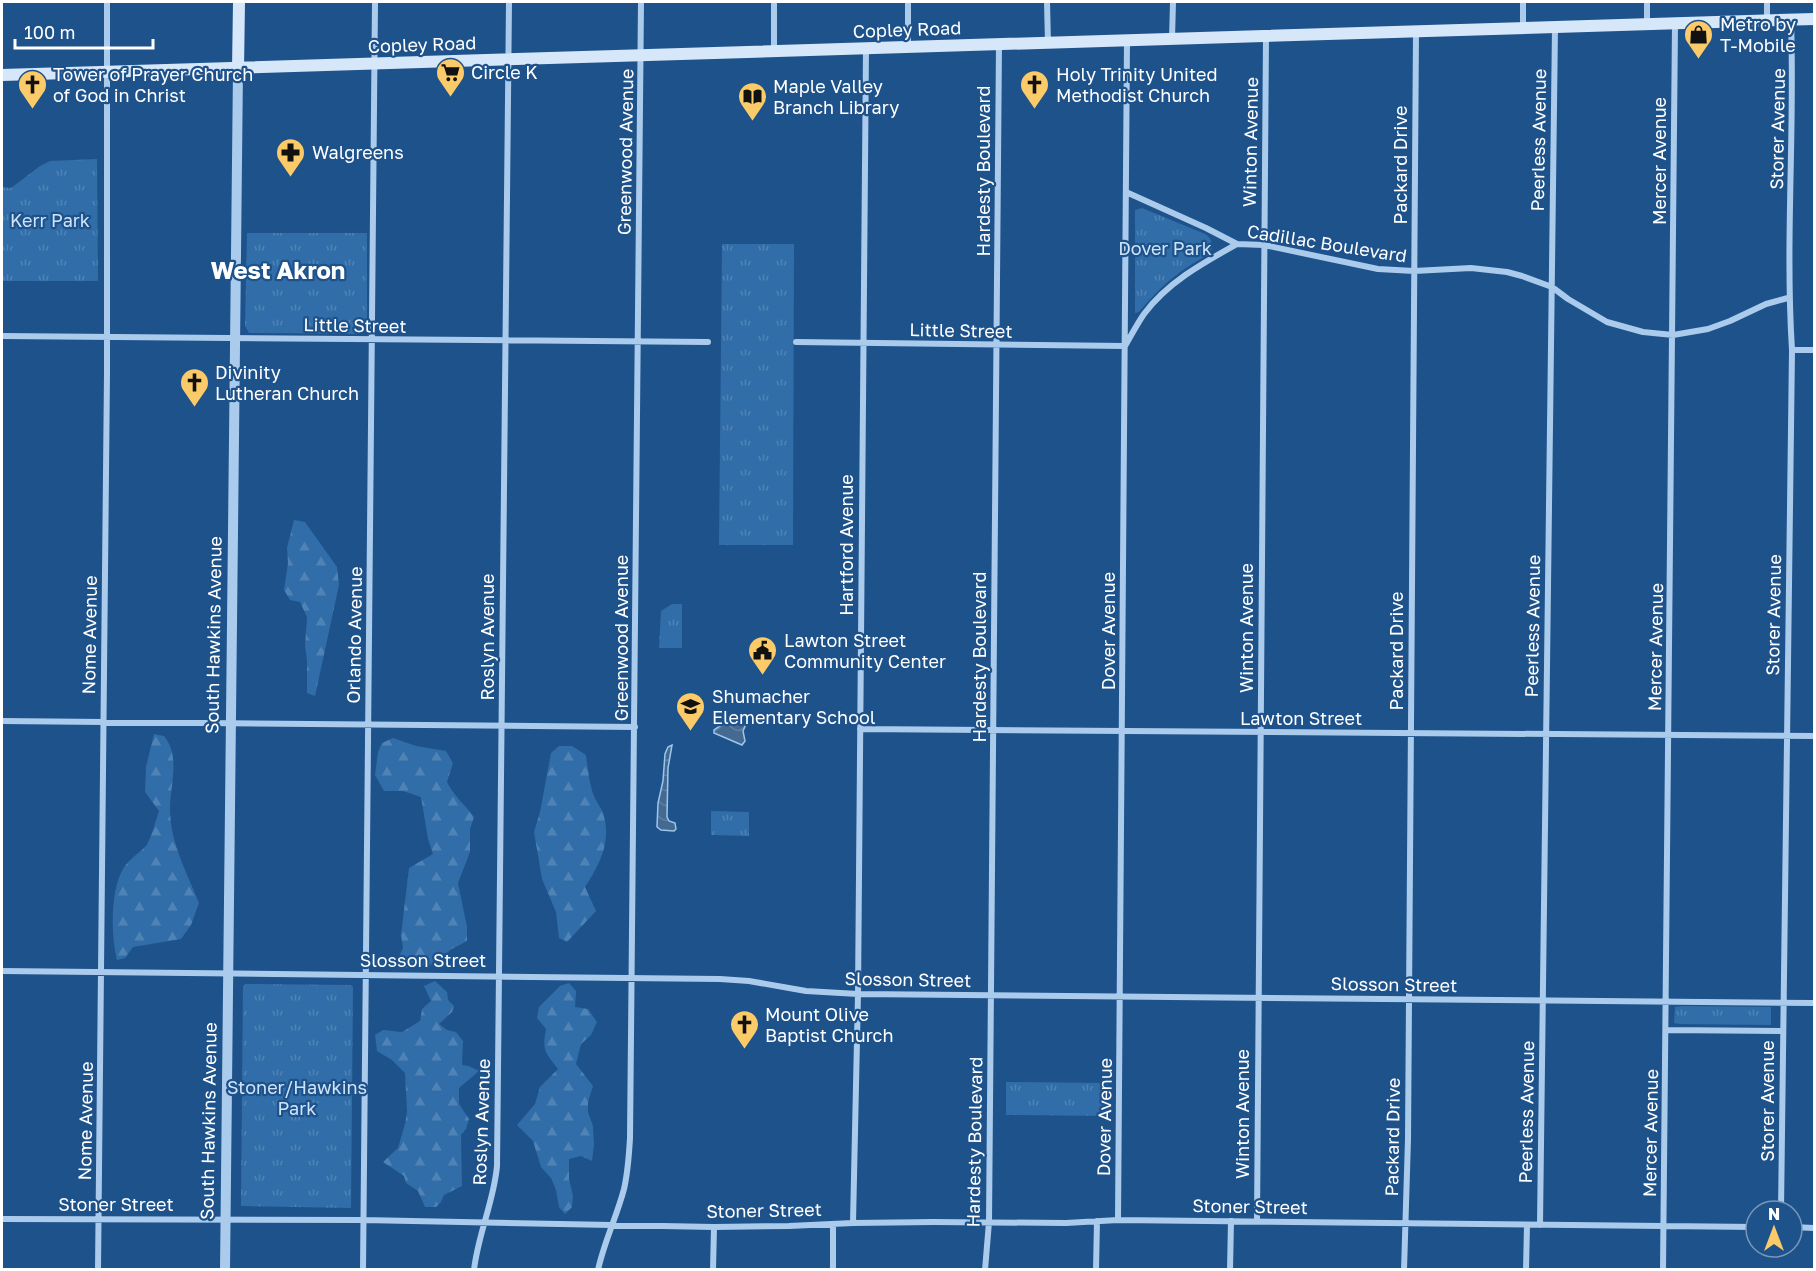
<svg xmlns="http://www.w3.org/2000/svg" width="1816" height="1271" font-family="'Golos Text',sans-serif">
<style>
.forest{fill:url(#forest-firs)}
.park{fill:url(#park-tufts)}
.water{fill:url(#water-waves);stroke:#9dc6ed;stroke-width:1.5}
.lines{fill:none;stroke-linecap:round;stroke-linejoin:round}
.minor{stroke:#aacbec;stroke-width:6}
.tertiary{stroke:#aacbec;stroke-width:10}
.secondary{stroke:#d6e7f9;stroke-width:12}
.labels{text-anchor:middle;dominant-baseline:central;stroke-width:4.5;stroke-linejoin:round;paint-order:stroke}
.poi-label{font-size:18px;fill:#fff;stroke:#1e528b;text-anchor:start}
.street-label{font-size:18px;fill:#fff;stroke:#1e528b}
.park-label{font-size:18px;fill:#cfe4f9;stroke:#1e528b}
.district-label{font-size:24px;font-weight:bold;fill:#fff;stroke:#1e528b}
</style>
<defs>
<pattern id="forest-firs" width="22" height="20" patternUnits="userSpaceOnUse" patternTransform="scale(1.5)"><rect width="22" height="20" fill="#316da8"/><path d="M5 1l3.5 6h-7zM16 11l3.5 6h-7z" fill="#5083b5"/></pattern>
<pattern id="park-tufts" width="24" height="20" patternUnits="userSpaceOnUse" patternTransform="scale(1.5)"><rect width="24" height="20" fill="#316da8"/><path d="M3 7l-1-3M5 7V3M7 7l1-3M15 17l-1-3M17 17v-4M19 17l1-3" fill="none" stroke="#5083b5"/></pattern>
<pattern id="water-waves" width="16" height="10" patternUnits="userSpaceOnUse" patternTransform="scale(1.5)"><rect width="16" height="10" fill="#456a92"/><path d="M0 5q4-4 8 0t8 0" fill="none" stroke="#6180a2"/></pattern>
</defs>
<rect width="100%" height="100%" fill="#1e528b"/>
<path class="forest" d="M294,520L305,522L337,567L339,585L315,696L307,693V660L305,646L307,617L300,602L290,600L284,590L288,563L287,548Z
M154,734L164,736C181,756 170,785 170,809C170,842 187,873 199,903L191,925L181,939L133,947L125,958L117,960C111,936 110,891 123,869C129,859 138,854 146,846C151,839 156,820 159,811L145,792L146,767Z
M393,738L416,746L446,751L453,763L447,782C453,795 465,805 474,817L470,829V852L458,883L467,927V941L450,950L440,960L430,965L405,968L396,963L403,948L401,935L409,868L433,854L428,839L421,797L403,791H384L375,775L378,752L382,743Z
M559,746H572L586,755C588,768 589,783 594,796C596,802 601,807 603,813C612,841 600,864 585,887L596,911L567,942L559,938L556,912L542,879L534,832L540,812L551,753Z
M435,981L447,992L448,1000L454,1006L452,1012L439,1024L447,1030L456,1032L463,1041L462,1065L469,1066L479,1071L459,1088V1104L469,1119L466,1129L461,1135L462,1186L444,1195L441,1202L436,1207H425L418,1191L406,1183L404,1176L383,1162L398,1148L405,1124L407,1112L405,1073L392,1060L377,1051L375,1035L383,1030L402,1032L420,1021L422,1009L431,1001L424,986Z
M569,983L576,991L575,1007L588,1009L597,1022L591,1035L581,1044L576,1064L593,1086L588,1102V1112L593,1126L594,1145L592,1161L581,1156L569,1159V1179L573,1196L572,1207L565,1214L559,1207L556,1190L551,1178L541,1167L533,1141L517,1125L535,1104L540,1087L558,1069C545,1052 542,1051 546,1029L537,1018L539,1007L560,986Z"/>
<path class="park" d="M97,159L98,281H2V187L11,188L40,166L50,161Z
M1142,208L1205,234C1213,239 1213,246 1210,254C1180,269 1160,287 1139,312L1135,313V210Z
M247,233H367V329L360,334L249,333L245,326Z
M722,244H794L793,545H719Z
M672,604H682V648H659L661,611Z
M711,811L749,812V836L711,835Z
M246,984L351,985L353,987L351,1208L241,1206L243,986Z
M1682,1006L1771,1007V1025L1679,1024L1674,1023L1675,1007Z
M1006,1082L1108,1083V1116L1006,1115Z"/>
<path class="water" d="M735,720L747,722L743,731L745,741L742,745L714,733V730L726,722Z
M672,745L668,768L667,817L669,821L675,823L676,829L674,831L661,830L657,827L658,803L663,781L665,754L668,747Z"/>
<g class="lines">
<path class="minor" d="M774,2V51
M908,2V47
M1047,2L1048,43
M1523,2V27
M1767,21V2
M1647,24V2
M1172,39L1173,2
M1126,192L1206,228L1237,244L1264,245L1378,269L1414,271L1471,268L1507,272L1522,276L1552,287L1568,299L1607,322L1643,332L1673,335L1708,329L1730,321L1766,304L1788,298
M2,336L708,342
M796,342L1125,346C1131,336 1137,324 1144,314C1168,282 1203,263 1237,244
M1792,350H1814
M2,721L635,727
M860,729L1814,736
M2,971L720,979L749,981L806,991L858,994L1814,1003
M1666,1030L1782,1031
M1781,1211L1792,350C1785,240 1795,130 1791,20
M2,1219L363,1220L714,1227L789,1226L853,1223L933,1222L1066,1223L1118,1220L1756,1227
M1118,1220L1127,41
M1257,1221L1266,36
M853,1223L858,994L866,48
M833,1225V1270
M1540,1225L1555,27
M1792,1227L1814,1228
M98,1270L107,373V2
M363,1270L375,2
M474,1270C478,1234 494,1201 497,1166L509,2
M598,1270C604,1242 617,1216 624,1189C628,1172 629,1155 630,1138L641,2
M713,1270L714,1227
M985,1270L989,1222L999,44
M1096,1270L1097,1221
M1230,1270L1231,1221
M1404,1270L1408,1139L1416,32
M1526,1270L1527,1225
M1663,1270L1675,24"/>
<path class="tertiary" d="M225,1270L238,69"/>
<path class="secondary" d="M238,69L239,2
M2,75L1814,19"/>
</g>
<defs>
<symbol id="shop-pin" viewBox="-11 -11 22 30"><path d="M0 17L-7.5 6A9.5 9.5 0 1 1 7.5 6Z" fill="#fbca69" stroke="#1e528b"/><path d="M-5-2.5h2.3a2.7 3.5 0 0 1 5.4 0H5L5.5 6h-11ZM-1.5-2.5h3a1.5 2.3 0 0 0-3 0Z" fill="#111"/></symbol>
<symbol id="supermarket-pin" viewBox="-11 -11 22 30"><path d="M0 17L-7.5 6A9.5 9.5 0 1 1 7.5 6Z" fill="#fbca69" stroke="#1e528b"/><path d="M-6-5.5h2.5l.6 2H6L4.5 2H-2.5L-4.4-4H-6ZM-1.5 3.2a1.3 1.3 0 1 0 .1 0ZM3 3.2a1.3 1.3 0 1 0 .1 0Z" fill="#111"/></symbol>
<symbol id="church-pin" viewBox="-11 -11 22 30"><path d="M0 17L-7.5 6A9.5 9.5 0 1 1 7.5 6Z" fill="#fbca69" stroke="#1e528b"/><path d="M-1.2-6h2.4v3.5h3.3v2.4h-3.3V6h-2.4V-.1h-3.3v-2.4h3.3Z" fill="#111"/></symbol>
<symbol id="library-pin" viewBox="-11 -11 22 30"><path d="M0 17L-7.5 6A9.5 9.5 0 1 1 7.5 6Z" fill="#fbca69" stroke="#1e528b"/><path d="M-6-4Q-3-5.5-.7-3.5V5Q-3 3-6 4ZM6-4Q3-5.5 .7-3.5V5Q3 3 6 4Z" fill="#111"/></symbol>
<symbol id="pharmacy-pin" viewBox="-11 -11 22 30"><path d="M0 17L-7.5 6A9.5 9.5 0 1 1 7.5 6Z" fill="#fbca69" stroke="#1e528b"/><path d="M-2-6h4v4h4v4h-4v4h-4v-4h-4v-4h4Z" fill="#111"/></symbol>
<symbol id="civic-pin" viewBox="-11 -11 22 30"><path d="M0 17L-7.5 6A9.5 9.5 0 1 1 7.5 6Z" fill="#fbca69" stroke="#1e528b"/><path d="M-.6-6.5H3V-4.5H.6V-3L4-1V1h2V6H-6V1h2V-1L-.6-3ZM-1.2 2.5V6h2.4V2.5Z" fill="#111"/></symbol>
<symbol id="school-pin" viewBox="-11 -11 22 30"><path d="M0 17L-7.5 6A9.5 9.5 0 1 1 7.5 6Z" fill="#fbca69" stroke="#1e528b"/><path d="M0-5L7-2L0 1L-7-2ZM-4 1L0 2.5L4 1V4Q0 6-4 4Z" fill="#111"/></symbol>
</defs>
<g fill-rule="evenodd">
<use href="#shop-pin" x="1682" y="18" width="33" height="45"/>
<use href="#supermarket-pin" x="434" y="56" width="33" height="45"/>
<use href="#church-pin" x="16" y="68" width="33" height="45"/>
<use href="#church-pin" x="1018" y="68" width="33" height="45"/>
<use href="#library-pin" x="736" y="80" width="33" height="45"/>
<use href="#pharmacy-pin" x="274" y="136" width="33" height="45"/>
<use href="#church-pin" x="178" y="366" width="33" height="45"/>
<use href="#civic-pin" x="746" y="634" width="33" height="45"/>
<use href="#school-pin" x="674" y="690" width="33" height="45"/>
<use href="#church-pin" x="728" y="1008" width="33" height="45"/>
</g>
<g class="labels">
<g class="poi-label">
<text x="1720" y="24">Metro by<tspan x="1720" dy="21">T-Mobile</tspan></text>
<text x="471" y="72">Circle K</text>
<text x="53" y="74">Tower of Prayer Church<tspan x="53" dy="21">of God in Christ</tspan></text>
<text x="1056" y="74">Holy Trinity United<tspan x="1056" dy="21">Methodist Church</tspan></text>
<text x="773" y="86">Maple Valley<tspan x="773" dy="21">Branch Library</tspan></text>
<text x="312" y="152">Walgreens</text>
<text x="215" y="372">Divinity<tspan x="215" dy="21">Lutheran Church</tspan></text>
<text x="784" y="640">Lawton Street<tspan x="784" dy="21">Community Center</tspan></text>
<text x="712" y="696">Shumacher<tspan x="712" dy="21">Elementary School</tspan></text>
<text x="765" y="1014">Mount Olive<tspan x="765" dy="21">Baptist Church</tspan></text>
</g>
<g class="street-label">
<text transform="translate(907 29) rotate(-2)">Copley Road</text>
<text transform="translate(422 44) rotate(-2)">Copley Road</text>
<text transform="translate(1777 129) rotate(-89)">Storer Avenue</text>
<text transform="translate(1538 140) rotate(-89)">Peerless Avenue</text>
<text transform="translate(1250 142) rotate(-89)">Winton Avenue</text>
<text transform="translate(625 152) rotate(-89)">Greenwood Avenue</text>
<text transform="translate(1659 161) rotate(-90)">Mercer Avenue</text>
<text transform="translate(1400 165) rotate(-90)">Packard Drive</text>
<text transform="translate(983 171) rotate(-90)">Hardesty Boulevard</text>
<text transform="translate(1327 243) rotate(9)">Cadillac Boulevard</text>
<text transform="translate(355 325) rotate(1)">Little Street</text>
<text transform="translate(961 330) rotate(1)">Little Street</text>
<text transform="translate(846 545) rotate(-90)">Hartford Avenue</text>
<text transform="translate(1773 615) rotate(-89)">Storer Avenue</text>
<text transform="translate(1532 626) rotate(-89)">Peerless Avenue</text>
<text transform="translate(1246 628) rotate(-90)">Winton Avenue</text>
<text transform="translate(1108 631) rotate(-90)">Dover Avenue</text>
<text transform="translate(89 635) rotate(-89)">Nome Avenue</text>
<text transform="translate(213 635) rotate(-89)">South Hawkins Avenue</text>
<text transform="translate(354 635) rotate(-89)">Orlando Avenue</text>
<text transform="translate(487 637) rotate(-90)">Roslyn Avenue</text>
<text transform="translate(621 638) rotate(-90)">Greenwood Avenue</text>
<text transform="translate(1655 647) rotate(-89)">Mercer Avenue</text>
<text transform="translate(1396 651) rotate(-90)">Packard Drive</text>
<text transform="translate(979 657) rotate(-90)">Hardesty Boulevard</text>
<text x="1301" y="718">Lawton Street</text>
<text x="423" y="960">Slosson Street</text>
<text transform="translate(908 979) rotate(1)">Slosson Street</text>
<text transform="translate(1394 984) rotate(1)">Slosson Street</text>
<text transform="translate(1767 1101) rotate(-90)">Storer Avenue</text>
<text transform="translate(1526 1112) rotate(-89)">Peerless Avenue</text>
<text transform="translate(1242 1114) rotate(-90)">Winton Avenue</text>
<text transform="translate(1104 1117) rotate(-89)">Dover Avenue</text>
<text transform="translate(85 1121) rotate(-89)">Nome Avenue</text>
<text transform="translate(208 1121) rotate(-89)">South Hawkins Avenue</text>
<text transform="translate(481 1122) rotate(-88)">Roslyn Avenue</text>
<text transform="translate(1650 1133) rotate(-89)">Mercer Avenue</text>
<text transform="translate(1392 1137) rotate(-89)">Packard Drive</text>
<text transform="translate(974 1142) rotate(-89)">Hardesty Boulevard</text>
<text x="116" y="1204">Stoner Street</text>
<text transform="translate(1250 1206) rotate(1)">Stoner Street</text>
<text transform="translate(764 1210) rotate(-1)">Stoner Street</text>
</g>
<g class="park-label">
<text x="50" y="220">Kerr Park</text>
<text x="1165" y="248">Dover Park</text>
<text x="297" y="1087">Stoner/Hawkins<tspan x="297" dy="21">Park</tspan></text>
</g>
<g class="district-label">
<text x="278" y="269">West Akron</text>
</g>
</g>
<rect width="1816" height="1271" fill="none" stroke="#ffffff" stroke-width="6"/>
<g transform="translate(1774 1229)"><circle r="28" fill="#1e528b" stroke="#7897b9" stroke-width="1.5"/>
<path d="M0-4.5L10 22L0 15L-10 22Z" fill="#fbca69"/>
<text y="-9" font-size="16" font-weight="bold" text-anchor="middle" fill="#ffffff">N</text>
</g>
<path d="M15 39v9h138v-9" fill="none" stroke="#ffffff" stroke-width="3"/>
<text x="24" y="39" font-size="18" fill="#ffffff" stroke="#1e528b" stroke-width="4.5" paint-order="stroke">100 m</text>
</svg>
